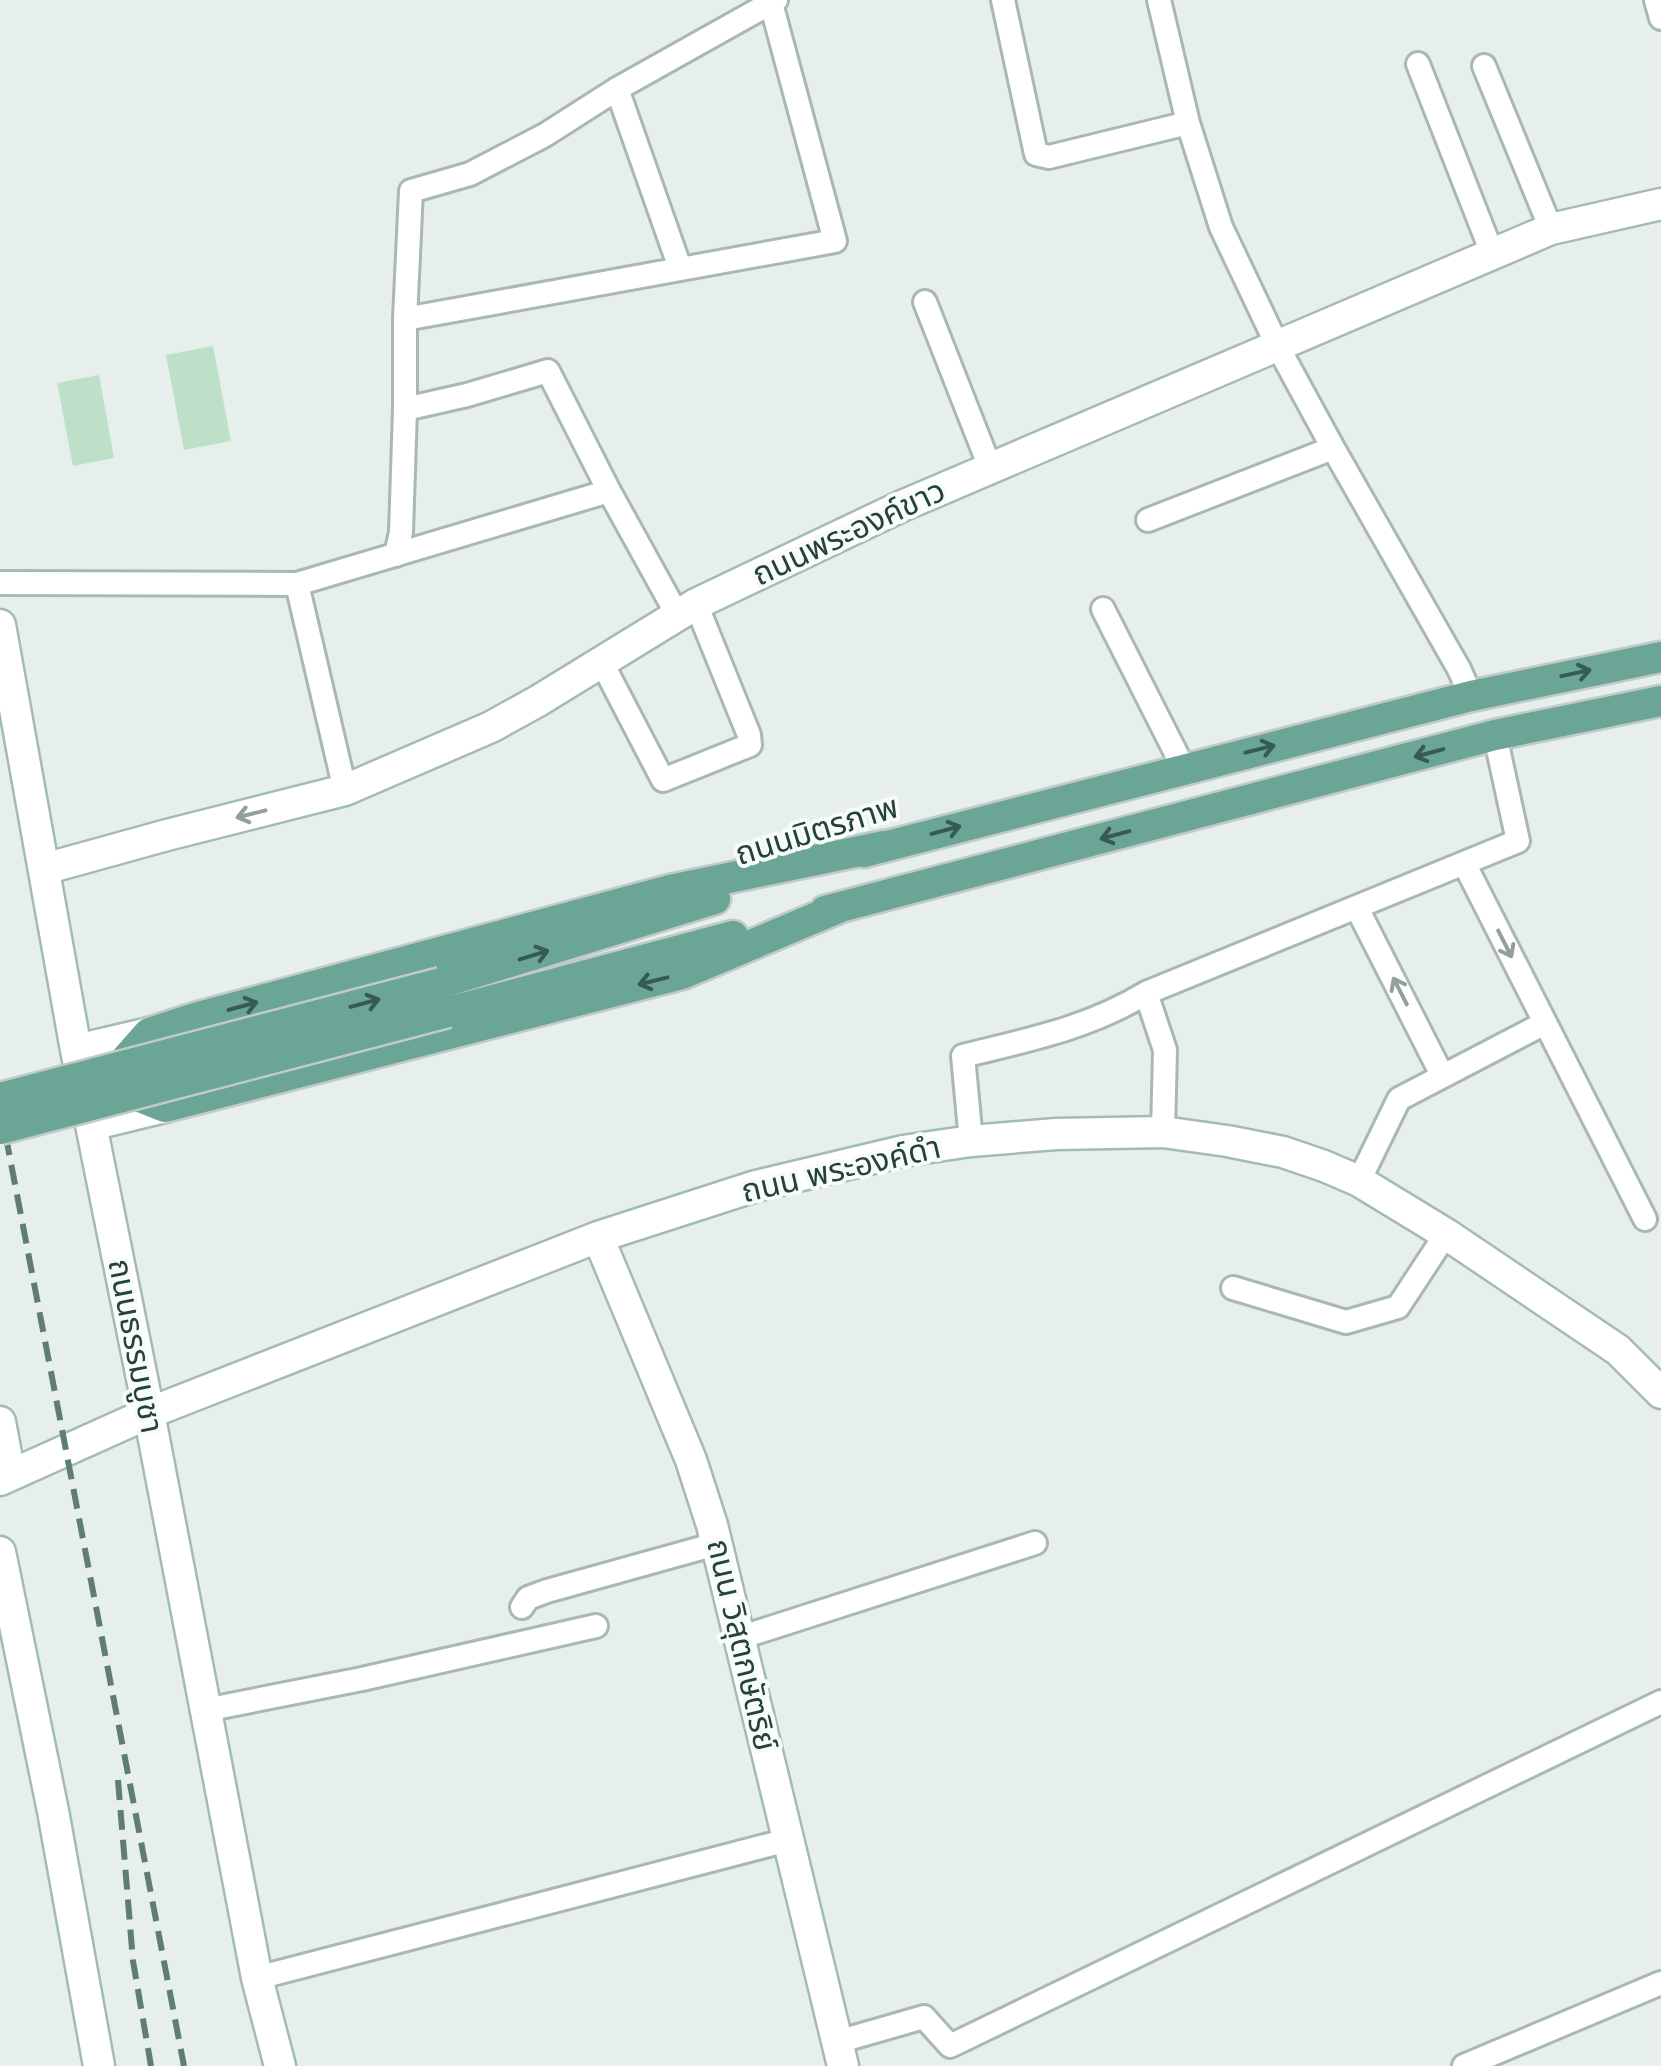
<svg xmlns="http://www.w3.org/2000/svg" width="1661" height="2066" font-family="'Varela Round','Noto Sans Thai',sans-serif">
<style>
.green{fill:#bfe0c8}
.lines{fill:none;stroke-linecap:round;stroke-linejoin:round}
.street-casing{stroke:#a8b8b2;stroke-width:28}
.secondary-casing{stroke:#a4bbb3;stroke-width:35}
.primary-casing{stroke:#c2cac8;stroke-width:35}
.street{stroke:#fff;stroke-width:22}
.secondary{stroke:#fff;stroke-width:30}
.primary{stroke:#6aa596;stroke-width:30}
.rail{stroke:#5f7d75;stroke-width:6;stroke-dasharray:20 10;stroke-linecap:butt}
.primary-bridge-casing{stroke:#c2cac8;stroke-width:35;stroke-linecap:butt}
.primary-bridge{stroke:#6aa596;stroke-width:30}
.oneway{stroke:#365b51}
.oneway2{stroke:#92a09c}
.labels{text-anchor:middle;dominant-baseline:central;stroke-width:8;stroke-linejoin:round;paint-order:stroke}
.street-label{font-size:32px;fill:#24423a;stroke:#f7fbf9}
</style>
<rect width="100%" height="100%" fill="#e6efeb"/>
<path class="green" d="M213,346L231,441L184,450L166,355Z
M99,375L114,458L73,466L57,383Z"/>
<g class="lines">
<defs>
<path id="street" d="M1003,0L1036,154L1049,157L1188,123
M1159,0L1188,123L1221,227L1278,347L1333,448L1459,669L1471,696
M1656,0L1661,18
M1418,64L1492,253
M1484,66L1551,229
M617,89L680,268
M925,302L991,470
M405,319L835,241L771,3
M405,409L467,395L548,371L609,491L678,616
M1148,520L1333,448
M396,555L401,532L405,409V319L411,191L470,174L545,135L617,89L776,0
M0,583L297,584L609,491
M297,584L345,790
M1103,609L1184,769
M601,661L663,780L750,745L749,735L696,604
M1465,865L1645,1219
M1357,908L1442,1075
M1163,1132L1165,1050L1146,993L1518,841L1495,735
M971,1141L963,1056C1027,1040 1089,1028 1146,993
M1359,1181L1399,1099L1545,1023
M1233,1288L1346,1322L1398,1307L1446,1234
M522,1607L528,1598L547,1591L716,1544
M739,1638L1035,1543
M205,1710L362,1679L596,1626
M257,1978L788,1840
M837,2042L924,2017L950,2046L1661,1702
M1464,2066L1661,1983"/>
<path id="secondary" d="M0,625L76,1050L149,1413L257,1978L280,2066
M44,869L167,835L345,790L491,727L538,701L696,604L902,506L1551,229L1661,204
M76,1050L149,1033
M91,1125L165,1107
M598,1237L691,1460L712,1525L843,2066
M0,1422L10,1475
M0,1480L149,1413L598,1237L756,1186L903,1151L971,1141L1056,1134L1163,1132L1227,1141L1283,1152L1324,1166L1359,1181L1446,1234L1618,1350L1661,1393
M0,1552L53,1811L99,2066"/>
<path id="primary" d="M864,852L1471,696L1661,657
M841,907L682,974L165,1107L135,1095L126,1059L149,1033L195,1018L670,890L884,846
M825,911L1495,735L1661,701
M441,983L715,899
M448,1012L733,936"/>
</defs>
<use href="#street" class="street-casing"/>
<use href="#secondary" class="secondary-casing"/>
<use href="#primary" class="primary-casing"/>
<use href="#street" class="street"/>
<use href="#secondary" class="secondary"/>
<use href="#primary" class="primary"/>
<path class="rail" d="M0,1106L184,2066
M118,1780L133,1961L151,2066"/>
<defs>
<path id="primary-bridge" d="M0,1098L441,983
M0,1129L448,1012"/>
</defs>
<use href="#primary-bridge" class="primary-bridge-casing"/>
<use href="#primary-bridge" class="primary-bridge"/>
</g>
<defs><path id="oneway-shaft" d="M-6 0H5M1.5-3L5.5 0L1.5 3" fill="none" stroke-width="1.6" stroke-linecap="round" stroke-linejoin="round" transform="scale(2.5)"/></defs>
<g class="oneway">
<use href="#oneway-shaft" transform="translate(1576 673) rotate(-12)"/>
<use href="#oneway-shaft" transform="translate(1260 749) rotate(-14)"/>
<use href="#oneway-shaft" transform="translate(1429 753) rotate(165)"/>
<use href="#oneway-shaft" transform="translate(946 830) rotate(-15)"/>
<use href="#oneway-shaft" transform="translate(1115 835) rotate(165)"/>
<use href="#oneway-shaft" transform="translate(534 955) rotate(-17)"/>
<use href="#oneway-shaft" transform="translate(653 981) rotate(166)"/>
<use href="#oneway-shaft" transform="translate(365 1003) rotate(-15)"/>
<use href="#oneway-shaft" transform="translate(243 1006) rotate(-15)"/>
</g>
<g class="oneway2">
<use href="#oneway-shaft" transform="translate(251 814) rotate(166)"/>
<use href="#oneway-shaft" transform="translate(1505 944) rotate(63)"/>
<use href="#oneway-shaft" transform="translate(1400 991) rotate(-117)"/>
</g>
<g class="labels">
<g class="street-label">
<text transform="translate(849 533) rotate(-25)">ถนนพระองค์ขาว</text>
<text transform="translate(817 831) rotate(-17)">ถนนมิตรภาพ</text>
<text transform="translate(841 1170) rotate(-13)">ถนน พระองค์ดำ</text>
<text transform="translate(135 1346) rotate(79)">ถนนธรรมบูชา</text>
<text transform="translate(741 1645) rotate(77)">ถนน วิสุตกษัตริย์</text>
</g>
</g>
</svg>
